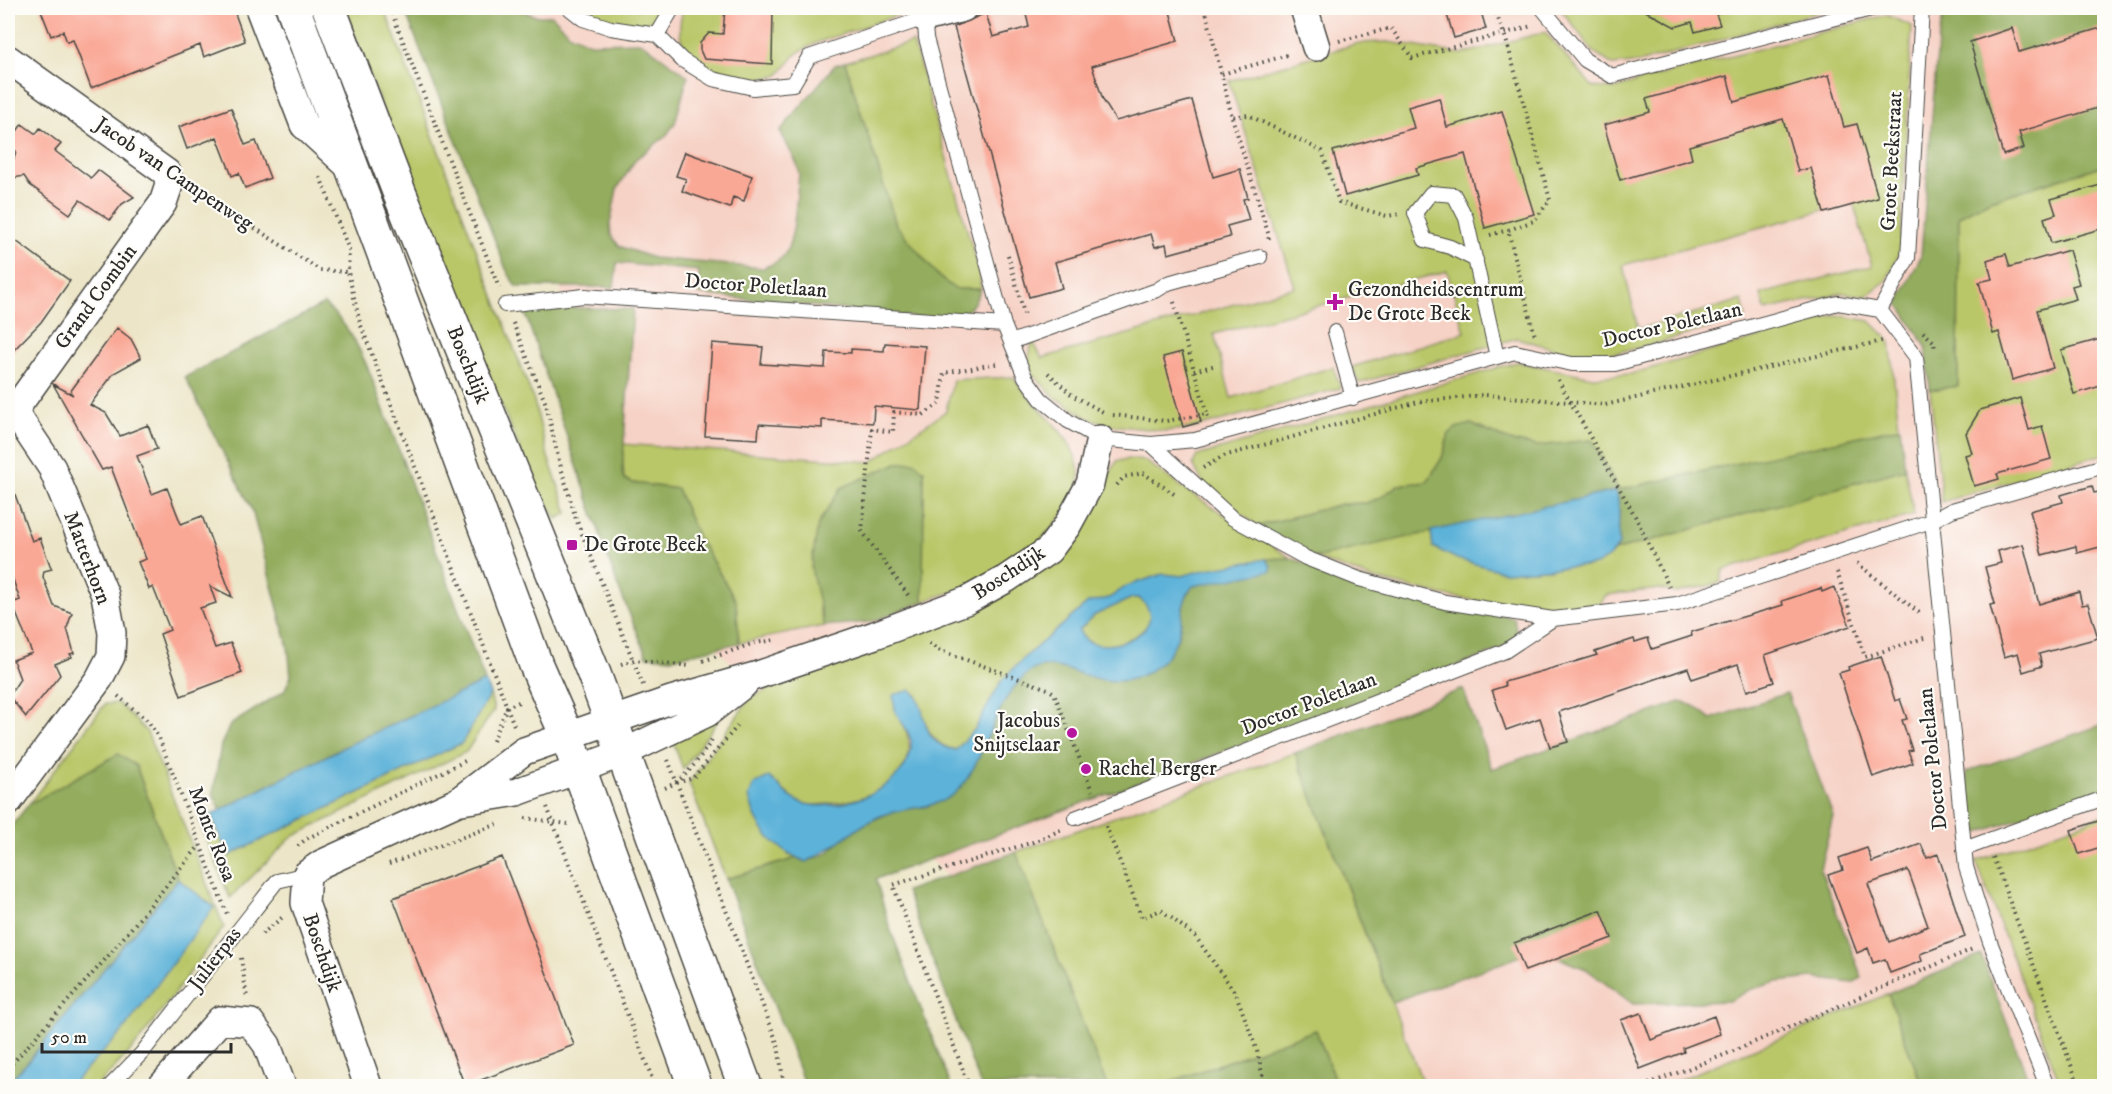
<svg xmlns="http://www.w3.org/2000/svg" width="2112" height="1094" font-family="'IM FELL DW Pica',serif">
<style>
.built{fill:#f6d1c5}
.green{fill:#bac769;stroke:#72794a;stroke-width:1.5}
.forest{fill:#93ac5d;stroke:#5f6c44;stroke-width:1.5}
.water{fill:#5db2d9;stroke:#446e82;stroke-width:1.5;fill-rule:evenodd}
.building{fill:#faa896;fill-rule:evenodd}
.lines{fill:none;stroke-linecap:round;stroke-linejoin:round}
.lane-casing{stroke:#484742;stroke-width:16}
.street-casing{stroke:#484742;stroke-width:30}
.primary-casing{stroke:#484742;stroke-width:36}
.path{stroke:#484742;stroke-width:4;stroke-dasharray:1.5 4.5;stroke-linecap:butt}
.lane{stroke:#fff;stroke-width:14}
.street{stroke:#fff;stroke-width:27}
.primary{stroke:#fff;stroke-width:33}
.poi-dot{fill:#b5179e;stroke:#fdfcf7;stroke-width:2}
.labels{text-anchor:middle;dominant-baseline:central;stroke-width:4.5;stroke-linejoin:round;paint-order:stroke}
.street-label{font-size:21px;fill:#2b2b2b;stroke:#fdfcf7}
.poi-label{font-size:21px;fill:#2b2b2b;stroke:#fdfcf7;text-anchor:start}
</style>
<rect width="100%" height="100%" fill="#fdfcf7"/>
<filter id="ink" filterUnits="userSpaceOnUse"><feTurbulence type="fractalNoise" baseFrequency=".0167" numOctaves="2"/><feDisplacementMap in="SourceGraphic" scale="12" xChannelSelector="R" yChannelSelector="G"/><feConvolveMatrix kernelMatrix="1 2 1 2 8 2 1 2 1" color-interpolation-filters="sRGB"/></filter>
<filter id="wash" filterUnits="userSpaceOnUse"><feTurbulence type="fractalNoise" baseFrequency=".008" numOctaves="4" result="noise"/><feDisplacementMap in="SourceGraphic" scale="24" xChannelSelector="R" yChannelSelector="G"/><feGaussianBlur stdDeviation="1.35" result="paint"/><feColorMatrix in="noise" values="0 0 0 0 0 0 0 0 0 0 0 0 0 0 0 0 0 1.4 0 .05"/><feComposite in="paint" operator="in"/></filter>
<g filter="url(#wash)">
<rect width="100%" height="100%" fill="#ece5c7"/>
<path class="built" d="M465,8H2104V1086H1158L665,597Z"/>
<path class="green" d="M344,8H384L534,401L548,457L568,513L557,519L532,479L426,223Z
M579,8H666C641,37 607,25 579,8Z
M684,8H907V12L816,43L797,53L778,76C766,77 751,82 740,80C701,72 668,51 684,8Z
M1560,8H1832L1642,62L1613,65L1594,53Z
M1886,15L1912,26L1900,252L1886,281L1866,296L1842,293L1765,310L1761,294L1872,266L1853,202L1623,265L1638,329L1742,300L1746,317L1648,346L1613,353H1569L1517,338L1359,383L1352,367L1465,332L1447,271L1214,334L1231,398L1333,367L1341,388L1193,428L1165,431L1110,425L1088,418L1056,398L1033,375L1028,363L1032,340L1042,358L1295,287L1229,81L1359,43L1388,42L1462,54L1545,32L1593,87L1615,89L1642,80Z
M913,42L979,271L981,289H955L939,277L896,225L845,62Z
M2104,165V454L1942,502L1930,390L1958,386L1959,216L1988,201Z
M1837,315L1870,321L1890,341L1899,428L1618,490L1592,440L1537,446L1510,441L1471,424L1449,434L1442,458L1427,482L1398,485L1380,498L1366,503L1342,504L1258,526L1206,489L1193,464L1197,456L1517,362L1593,377L1631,374Z
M1013,377C1028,399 1061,427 1071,447C1076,457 1081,470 1079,482C1072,515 1015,570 984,583C965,591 944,592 923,602L924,470L897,463L880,472L819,608L824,626L739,643L736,601L698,537L677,489L633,483L624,479L622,444L871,462L946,411L953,380Z
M1130,459L1145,461L1192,494L1291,558L1266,559L1182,576L1163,574L1127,586L1109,598L1088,603L1025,657L1002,680L975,729L956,750C929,745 923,720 917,695L896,712C931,761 890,795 841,802C829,803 817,807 805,804C794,801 786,794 779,785L788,855L797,858L726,879L689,783L750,698L783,682L959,612L1103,485L1117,461Z
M1905,469L1914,515L1723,570L1720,583L1676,593L1660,589L1606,595L1600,604L1549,611L1446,596L1371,578L1314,558L1431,531L1433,547L1505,572L1596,565L1614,551Z
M1132,598H1138C1142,601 1147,604 1149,607C1165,633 1091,664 1079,630L1095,615Z
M490,694L494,710L466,752L292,837L230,898L199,821L211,815L228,856L462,743Z
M118,703L147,732L224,927L136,1045L97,1086H70L122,1032L214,907L178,879L136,766L29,804L105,704Z
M724,712L683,769L672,739Z
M1295,753L1424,1086H1337L1316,1030L1159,1086H1107L1016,852Z
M2104,815V1086H2061L1976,861Z
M1888,994L1922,1086H1664Z"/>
<path class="forest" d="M415,8H517C528,15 539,18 552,15L570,34L590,43L641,42L688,76L675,123L666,136L636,159L617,189L610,224L611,235L619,246L653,258L763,268C772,264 781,261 786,252C796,233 796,195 799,174L797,164L780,131L835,65L845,62L896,225L939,277L955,289H981C973,310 963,317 941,320L698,294L699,271L617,263L614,287H516L506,269L406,13Z
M1945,8H2104V165L1988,201L1959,216L1958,386L1930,390L1926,347L1898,303L1921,256L1938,40Z
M324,304C348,324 358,345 370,373L485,681L342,748L220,810L213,793L221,745L230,725L284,691L291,676L288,647L252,510L185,377Z
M523,307L633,309L622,473L624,479L633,483L677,489L698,537L736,601L739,643L673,658L647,656L617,584Z
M1471,424L1510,441L1537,446L1592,440L1619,490L1900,427L1905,469L1614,551L1619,545C1617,526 1622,509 1616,491L1314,558L1258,526L1342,504L1366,503L1380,498L1398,485L1427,482L1442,458L1449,434L1456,428Z
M915,462L924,471L923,602L871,622L824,626L811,568L818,524L841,488L897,463Z
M1291,558L1315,567L1514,618L1517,634L1507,646L1484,656L876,879L889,926L951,1086H805L726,879L797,858L806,862C812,859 821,857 827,853C836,847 841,837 851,831C868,822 886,813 905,808C912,806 921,808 928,806C935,803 966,778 970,771C990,739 997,699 1028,673C1060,646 1111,711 1163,660C1190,633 1174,608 1193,586L1271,566L1266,559Z
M1463,689L1492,769L1680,702L1695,706L1711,719L1787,693L1833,816L1820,869L1862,978L1852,983L1813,978L1777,982L1749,990L1730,1001L1633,1004L1586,969L1538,950L1392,1002L1295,753Z
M2104,724V788L1973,835L1966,772Z
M118,754L136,766L178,879L26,1064L8,1082V830L29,804Z
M1016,852L1107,1086H981L906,891Z
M1981,955L2031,1086H1922L1888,994Z
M1316,1030L1337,1086H1159Z"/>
<path class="water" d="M1616,491C1622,509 1617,526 1619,545L1609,557L1596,565L1505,572L1457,559L1433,547L1431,531Z
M1266,559L1271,566V571L1193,586C1174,608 1190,633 1163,660C1109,713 1063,646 1028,673C991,703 988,757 959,789C940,810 908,806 883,815C853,827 834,849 806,862C774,848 756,830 749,796L754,784L769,777C781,787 789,800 805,804C841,813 915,786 911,741C909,730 901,722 896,713C894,708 894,700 893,695L911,690C931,707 915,743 956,750L975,729L1002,680L1025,657L1088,603L1109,598L1127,586L1163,574L1182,576L1207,569ZM1132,598H1139C1180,632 1090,665 1079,630L1095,615Z
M485,681L490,694L462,743L228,856L211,815L342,748Z
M178,879L214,907L122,1032L70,1086H8V1082L26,1064Z"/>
<g id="blocks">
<path class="building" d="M40,8H233L245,41L204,57L200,45L91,88L73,40L67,42L63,31L51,36Z
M725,8H773L772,64L704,59L700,50V43L709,33L723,34Z
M1036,8H1169L1178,41L1092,66L1103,100L1116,121L1192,100L1213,177L1240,169L1248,198L1243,199L1249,220L1227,226L1230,237L1168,254L1166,244L1155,247L1151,234L1055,262L1062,288L1029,297L954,27L986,13L993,37L1029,27L1025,10Z
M1445,8H1480L1486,29L1454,38Z
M1640,8H1723L1724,11L1716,14L1720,25L1695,32L1692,22L1675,27Z
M2104,27V106L2019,132L2024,148L2003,155L1970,42L2012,28L2019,52Z
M1829,75L1844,127L1857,124L1878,198L1824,213L1811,168L1798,171L1783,119L1689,146L1692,159L1620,180L1604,125L1650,112L1646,99L1727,76L1734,102Z
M1439,98L1447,127L1502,111L1534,214L1485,228L1465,154L1416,168L1418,175L1345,196L1333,151L1414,128L1408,107Z
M231,108L245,145L256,141L270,178L245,188L239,173L232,176L217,137L187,149L179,127Z
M22,124L36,134L40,128L61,144L55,151L91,178L98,170L134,197L122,204L110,220L80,200L70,214L30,185L24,176L8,179L16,151L8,144Z
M685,152L752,176L744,201L733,197L730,208L682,191L686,179L676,176Z
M2104,184V228L2051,243L2044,218L2056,214L2051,199Z
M8,235L70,281L41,322L8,356Z
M2069,250L2079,284L2072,286L2076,299L2037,310L2053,368L2012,380L1999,332L1993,334L1979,282L1992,279L1987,260L2006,254L2010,267Z
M117,328L131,339L141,358L114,373L90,405L106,413L120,436L148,425L157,449L137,456L152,494L167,488L181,524L202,516L232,597L210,586L216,603L200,608L215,648L231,643L242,673L181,696L160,634L170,630L153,587L149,589L138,562L146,559L111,467L102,470L53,384L73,395L70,392Z
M2104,338V385L2074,394L2061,350Z
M712,343L763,347L761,364L825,368L826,352L851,353V349L884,351L885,343L925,346L920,410L874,406L873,423L822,420V428L759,424L758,439L705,436Z
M1182,352L1201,422L1183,427L1163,357Z
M2020,398L2029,430L2042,426L2051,459L1997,474L1999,479L1974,486L1965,455L1972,453L1966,433L1980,410Z
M8,481H10L32,541L40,538L50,565L52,569L44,571L43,577L54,606L72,613L67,628L74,653L70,654L72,657L55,664L60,675L26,717L9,696L20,679L13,660L32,653L12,603L20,600L8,565Z
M2092,486L2094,493L2104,491V546L2077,553L2076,546L2042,555L2030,511L2063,502L2061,495Z
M2023,544L2039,604L2079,592L2082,605L2088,604L2098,638L2039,654L2042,666L2023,672L2018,653L2004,657L1990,605L1995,604L1985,567L2001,563L1998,551Z
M1834,587L1850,626L1765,655L1774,682L1747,691L1738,664L1692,679L1688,668L1559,712L1568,742L1550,747L1540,718L1506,730L1492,690L1505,686L1504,682L1574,662L1597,655L1595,652L1634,639L1635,642L1648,638L1652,649L1692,636L1691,632L1770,609L1783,605L1782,601L1821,588L1822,592Z
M1881,656L1895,701L1900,699L1907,719L1902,720L1912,750L1908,751L1913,763L1873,777L1839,673L1849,670L1848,667Z
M2104,819V846L2079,854L2071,830Z
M1921,844L1927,858L1938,854L1965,937L1920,954L1922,961L1890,973L1885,959L1873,963L1868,948L1857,953L1828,875L1843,870L1839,858L1867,848L1872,862ZM1908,870L1928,926L1889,942L1868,884Z
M502,857L574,1045L465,1086L393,898Z
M1601,910L1612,938L1525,971L1514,943Z
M1641,1013L1651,1040L1714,1016L1720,1034L1683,1048L1684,1052L1640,1069L1621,1020Z"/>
</g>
</g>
<g filter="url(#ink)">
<use href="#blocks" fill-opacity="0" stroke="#484742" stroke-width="1.5"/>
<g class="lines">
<defs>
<path id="lane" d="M569,8L583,19L611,28L657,35L682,60L713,79L753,88L793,84L809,57L925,18
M1542,8L1585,60L1612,76L1875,8
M924,13L926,38L1004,325L1025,377L1041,399L1068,421L1100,439L1151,444L1195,440L1515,352L1572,364H1615L1838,303L1880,310L1916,357L1966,867L1990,942L2047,1086
M657,35L673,8
M1476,260L1450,247L1425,240L1415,213L1431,193L1454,195L1466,218L1497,357
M505,305L584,296L1004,325
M1880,310L1908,258L1922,8
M1335,332L1353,398
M1011,342L1157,290L1168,283L1260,257
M1151,444L1232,518L1306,558L1359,579L1445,602L1553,619L1677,604L1931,521L1952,510L2104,466
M1075,818L1505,651L1553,619
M1964,849L2104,798
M110,1086L142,1053L277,881L307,874"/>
<path id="street" d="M259,8L304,125L354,171
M1304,8L1316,47
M925,18L963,8
M8,59L167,173L169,185L163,203L14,411L8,414
M8,405L14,411L52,468L105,595L112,633L111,656L99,679L8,802
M462,801L517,792L623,753L707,713L744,684
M162,1086L220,1020L251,1023L267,1045L282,1086
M368,1086L305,903L307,874L321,864L457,802L524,751L671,700L755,676L875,635L968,600L1006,579L1049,550L1067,526L1090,484L1100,439"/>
<path id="primary" d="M293,8L536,665L567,736L695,1086
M329,8L399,192L594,674L745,1086"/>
</defs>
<use href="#lane" class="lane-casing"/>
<use href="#street" class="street-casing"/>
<use href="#primary" class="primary-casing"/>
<path class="path" d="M390,8L499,288
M1205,8L1232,117L1248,115L1322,151L1339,202L1387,216L1399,214
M1494,8L1506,39L1550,200L1534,221L1508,230L1535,336
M1339,41L1391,28L1412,58L1532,26
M1222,74L1291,54
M1232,117L1269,236L1268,241
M320,177L349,250L348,272L360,323L515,728
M194,189L320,270L348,272
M1490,235L1508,230
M1008,255L1025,317
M1451,299L1465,296
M1174,302L1207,414
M513,323L546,404L558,457L576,519L643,685
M1923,332L1934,342L1935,350
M1194,371L1216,365
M1048,373L1072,395L1103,412
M1558,380L1635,516L1669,587
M1113,415L1166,421L1207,414L1208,417
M1203,468L1224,456L1418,402L1485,395L1605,405L1882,341
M1117,485L1124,477L1143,473L1174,494
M1857,563L1922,615
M1837,572L1865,657L1924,638
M908,595L862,531L872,429L893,432L894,412L923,415L940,403L944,373L1000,363
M929,643L938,650L1048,689L1054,693L1092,791
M703,661L754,643L776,640
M621,664L634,660L691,666
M118,696L148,721L159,738L227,914
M493,741L507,707L521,701
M668,760L778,1045L784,1086
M677,783L693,778L740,723
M665,788C687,779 699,758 713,739
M547,807L655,1086
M525,818L568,824
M1106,826L1142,918L1161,910L1195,936L1236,994L1257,1051L1265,1086
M298,846L306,839L465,761
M1993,857L2079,1086
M389,864L501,823
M262,934L284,916
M241,958L247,998
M8,1068L110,954L200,845
M969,1086L893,885L1033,842L1061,830
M1643,1086L1724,1055L1975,948"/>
<use href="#lane" class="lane"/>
<use href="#street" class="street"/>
<use href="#primary" class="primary"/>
</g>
</g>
<g class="poi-dot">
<path d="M1332 293h6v6h6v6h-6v6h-6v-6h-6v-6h6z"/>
<rect x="566" y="539" width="12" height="12" rx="3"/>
<circle cx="1072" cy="733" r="6"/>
<circle cx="1086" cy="769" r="6"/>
</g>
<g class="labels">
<g class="street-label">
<text transform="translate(1892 161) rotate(-87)">Grote Beekstraat</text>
<text transform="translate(174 174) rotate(34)">Jacob van Campenweg</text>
<text transform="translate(756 286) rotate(4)">Doctor Poletlaan</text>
<text transform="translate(96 297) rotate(-54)">Grand Combin</text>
<text transform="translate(1672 325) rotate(-13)">Doctor Poletlaan</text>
<text transform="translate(468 365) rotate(68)">Boschdijk</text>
<text transform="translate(87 558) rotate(69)">Matterhorn</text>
<text transform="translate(1009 573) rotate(-33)">Boschdijk</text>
<text transform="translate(1309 704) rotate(-21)">Doctor Poletlaan</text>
<text transform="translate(1933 759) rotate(-96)">Doctor Poletlaan</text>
<text transform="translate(212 834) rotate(69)">Monte Rosa</text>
<text transform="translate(322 953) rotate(71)">Boschdijk</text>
<text transform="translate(215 959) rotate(-53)">Julierpas</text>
</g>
<g class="poi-label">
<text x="1348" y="290">Gezondheidscentrum<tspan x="1348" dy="24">De Grote Beek</tspan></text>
<text x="584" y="545">De Grote Beek</text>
<text x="1060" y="721" text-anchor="end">Jacobus<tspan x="1060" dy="24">Snijtselaar</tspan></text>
<text x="1098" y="769">Rachel Berger</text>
</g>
</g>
<rect width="2112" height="1094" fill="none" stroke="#fdfcf7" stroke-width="30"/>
<path d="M42 1043v9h189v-9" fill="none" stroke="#2b2b2b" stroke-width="3"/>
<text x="51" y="1043" font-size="18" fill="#2b2b2b" stroke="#fdfcf7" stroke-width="4.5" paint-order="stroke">50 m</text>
</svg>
